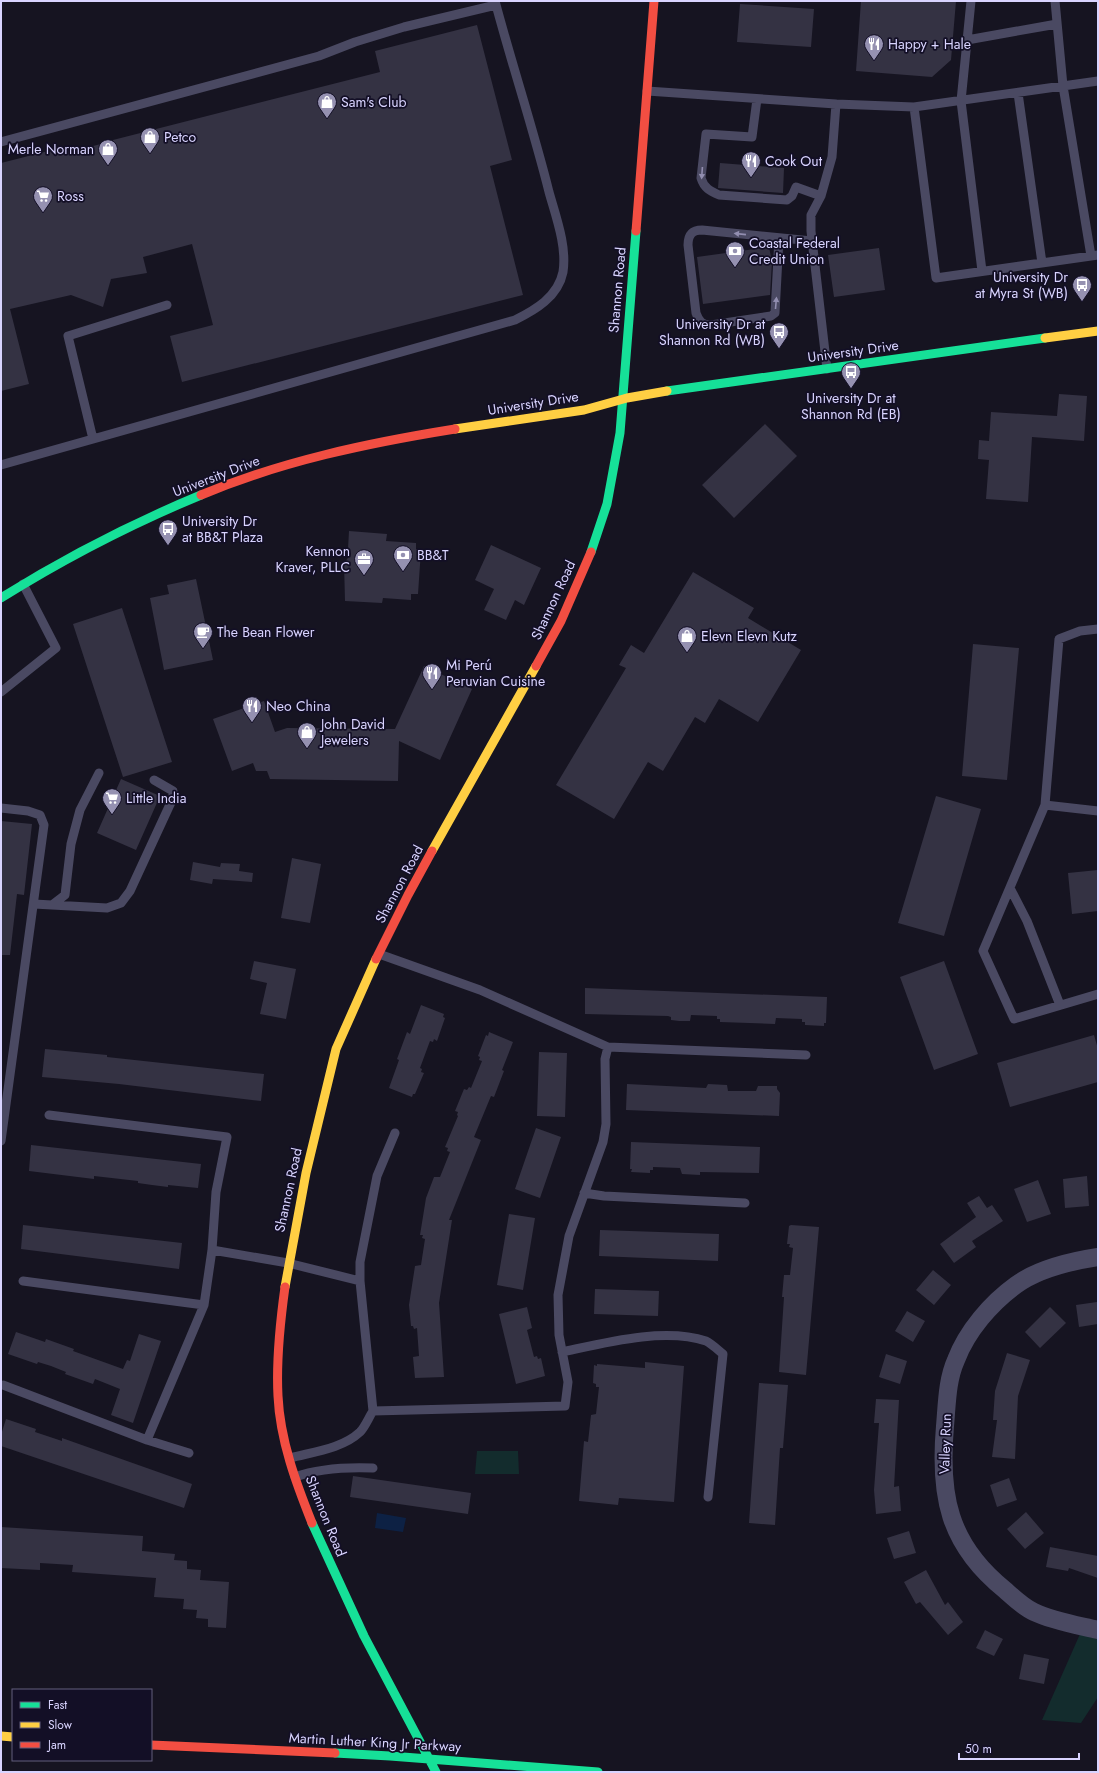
<svg xmlns="http://www.w3.org/2000/svg" width="1099" height="1773" font-family="Jost,sans-serif">
<style>
.green{fill:#132c2d}
.water{fill:#0d2144}
.building{fill:#343243}
.lines{fill:none;stroke-linecap:round;stroke-linejoin:round}
.lane{stroke:#4a4962;stroke-width:9}
.street{stroke:#4a4962;stroke-width:18}
.fast{stroke:#16e098;stroke-width:9}
.slow{stroke:#ffcf43;stroke-width:9}
.jam{stroke:#f24e42;stroke-width:9}
.oneway{fill:#928eb0}
.labels{text-anchor:middle;dominant-baseline:central;stroke-width:3.5;stroke-linejoin:round;paint-order:stroke}
.poi-label{font-size:14px;fill:#d9d4ff;stroke:#130f26;text-anchor:start}
.street-label{font-size:14px;fill:#d9d4ff;stroke:#130f26}
</style>
<rect width="100%" height="100%" fill="#161421"/>
<path class="green" d="M477,1451H518L519,1474H475Z
M1080,1634L1098,1639V1697L1081,1723L1042,1720Z"/>
<path class="water" d="M377,1513L406,1518L403,1532L375,1528Z"/>
<path class="building" d="M861,1H956L951,60L932,77L856,71Z
M740,4L814,9L811,47L737,42Z
M477,25L512,160L490,166L523,295L182,382L170,336L213,325L192,244L143,257L147,273L111,279L103,307L71,295L10,309L29,384L1,391V163L68,146L69,152L113,141V140L380,72L375,51Z
M720,163L784,168L783,193L718,188Z
M769,247L772,262L770,295L703,304L697,257Z
M879,248L885,290L834,297L828,255Z
M1059,394L1087,396L1084,441L1032,437L1028,502L986,499L989,460L978,459L979,440L989,441L991,412L1057,416Z
M765,424L797,456L734,518L702,485Z
M349,531L387,534L386,541L416,543V549L421,550L418,594H411V600L383,598L382,603L345,601L344,563L351,554L348,549Z
M491,545L541,568L524,605L515,600L506,620L484,610L494,589L475,580Z
M693,572L754,608L748,618L801,650L758,722L719,699L705,723L695,717L663,771L648,762L614,819L556,785L626,668L619,665L631,645L644,653Z
M196,579L213,660L164,670L150,598L169,594L167,585Z
M122,608L172,762L123,777L73,624Z
M973,644L1019,648L1007,780L962,776Z
M424,666L472,689L440,760L399,741L398,781L270,779L267,771H256L253,763L232,771L213,719L264,701L275,732L287,728L395,729Z
M121,779L160,796L136,850L97,833Z
M936,796L981,809L944,936L898,923Z
M1,821L32,824L24,895L17,894L10,955H1Z
M292,858L321,864L310,923L281,918Z
M193,862L220,867L221,863L240,864L239,871L253,873L252,882L213,879L212,884L190,880Z
M1098,870V911L1072,914L1068,873Z
M254,961L296,969L286,1019L260,1014L267,983L250,979Z
M944,961L978,1054L934,1070L900,977Z
M585,988L827,997L826,1023H824V1026L805,1025V1022H802V1019L776,1018L775,1024L720,1022V1019H717V1016L691,1015L690,1021H679L671,1020V1017L668,1016L585,1014Z
M421,1005L444,1014L443,1017L445,1018L437,1041L434,1039L433,1042L430,1041L420,1068L422,1069L421,1072L424,1073L415,1094H413L412,1097L389,1088L399,1060L397,1059L407,1032L410,1034Z
M489,1032L513,1042L502,1070L504,1071L494,1097L491,1096L474,1137L481,1140L449,1220H452L439,1303L444,1377L415,1378L413,1357L419,1356L417,1328L414,1329L413,1326H411L409,1305L415,1266L421,1265L425,1239L422,1238L423,1235H420L426,1198L434,1177H440L450,1152L447,1151L448,1148L445,1147L458,1116L457,1115L458,1112L455,1111L464,1089L467,1090L469,1087L471,1088L482,1061L479,1060L480,1057L478,1056L486,1035L488,1036Z
M1094,1035L1098,1049V1082L1010,1107L997,1063Z
M45,1049L107,1055V1057L264,1074L261,1101L119,1084L42,1077Z
M539,1052L567,1053L565,1117L537,1116Z
M627,1084L706,1088L708,1084L727,1085L728,1091H756L758,1086H777V1089L780,1093L779,1116L626,1110Z
M536,1128L561,1137L540,1198L515,1189Z
M631,1142L760,1147L759,1173L700,1172V1175L682,1174L680,1168L653,1167V1170H650V1173L631,1172L632,1169H630Z
M31,1145L201,1164L198,1188L168,1185V1187L152,1185L138,1183V1181L94,1176V1179L29,1171Z
M1087,1176L1089,1206L1065,1208L1063,1179Z
M1038,1180L1051,1214L1027,1222L1014,1189Z
M979,1196L987,1208L992,1205L1003,1221L972,1241L976,1247L954,1263L940,1244L976,1217L967,1203Z
M509,1214L535,1218L523,1290L497,1285Z
M23,1225L182,1243L179,1269L21,1249Z
M791,1225L819,1227L806,1375L779,1372L784,1297H782L784,1275H790L793,1248L789,1247L790,1244H787L789,1226Z
M600,1230L719,1234L718,1261L599,1256Z
M933,1270L951,1285L934,1305L916,1290Z
M595,1289L659,1291L658,1316L594,1314Z
M1097,1302L1098,1324L1079,1327L1076,1305Z
M527,1307L532,1328L527,1330L534,1357L537,1356L538,1359L541,1358L545,1376L516,1384L499,1314Z
M1050,1307L1066,1323L1040,1348L1025,1332Z
M907,1311L925,1321L913,1342L895,1331Z
M16,1332L45,1342L46,1339L74,1349L73,1351L123,1369L127,1360L130,1361L139,1334L161,1341L133,1423L111,1415L120,1389L95,1379L93,1384L65,1374L66,1372L51,1366L38,1362L37,1364L8,1354Z
M1007,1353L1030,1360L1018,1396L1015,1459L992,1457L997,1420H993L995,1391Z
M886,1354L907,1361L900,1384L879,1377Z
M645,1362L684,1366L674,1502L619,1498L618,1505L579,1501L584,1441L588,1442L591,1415L596,1414L599,1387H596V1384L593,1383L594,1365L597,1366V1364L645,1368Z
M759,1383L788,1385L783,1448H780L775,1525L749,1523Z
M876,1399L899,1400L894,1487L899,1486L901,1511L876,1514L874,1490L879,1423H874Z
M6,1419L36,1429L35,1432L62,1441V1438L192,1484L184,1508L1,1446V1435Z
M353,1476L471,1493L468,1514L350,1497Z
M1009,1478L1017,1500L997,1507L990,1485Z
M1026,1512L1044,1533L1025,1549L1007,1529Z
M1,1527L143,1536L142,1551L175,1554L174,1560L187,1561V1569L201,1570L200,1580L229,1582L226,1628L208,1627V1619L196,1618L197,1610L183,1609L184,1599L154,1597L156,1578L72,1572L73,1565L40,1563V1570L1,1568Z
M909,1531L916,1553L894,1559L887,1538Z
M1050,1547L1098,1556V1578L1069,1568L1068,1571L1046,1567Z
M926,1570L945,1605L948,1602L963,1622L948,1635L920,1602L916,1604L904,1582Z
M985,1630L1003,1639L994,1656L976,1648Z
M1024,1654L1049,1659L1044,1684L1019,1679Z"/>
<g class="lines">
<path class="lane" d="M971,1L961,101L982,271
M1055,1L1063,86L1091,256
M967,40L1057,24
M647,91L836,104L914,107L1098,81
M1018,93L1042,263
M757,99L752,137L706,134L701,178C704,188 710,191 719,195L787,200L792,196L796,187L821,196
M914,107L936,278L1098,255
M1,142L319,56L355,42L404,27L496,5
M779,238L775,313L771,316L711,325C702,325 699,321 696,313L688,245C688,235 692,230 702,230L812,241
M827,369L811,231V215L821,196L832,157L836,104
M93,439L68,336L167,305
M1,465L515,320C535,310 558,297 563,272C567,246 556,217 549,192C533,128 512,65 495,1
M1098,629L1080,631L1059,639L1045,805L983,951L1014,1019L1098,994
M1,692L56,648L23,584
M1045,805L1098,811
M1,808L28,811L40,815L44,825L1,1141
M1010,888L1027,921L1060,1005
M34,904L52,905L65,895L71,844L80,810L99,773
M52,905L107,908L121,903L130,891L173,798V791L154,780
M608,1047L806,1055
M49,1115L227,1137L216,1192L212,1250L204,1305L147,1440
M584,1193L604,1196L745,1203
M212,1250L288,1263L360,1281V1262L377,1176L395,1133
M23,1281L204,1305
M360,1281L373,1411L565,1406L568,1382L559,1335L558,1295L569,1236L603,1142L606,1124L605,1059L608,1047L480,990L379,954
M562,1352C604,1343 664,1327 706,1341C712,1344 718,1350 723,1354L708,1497
M3,1385L147,1440L189,1453
M290,1458C312,1452 342,1449 360,1432C365,1427 369,1417 373,1411
M295,1477C320,1468 347,1467 373,1468"/>
<path class="street" d="M1098,1257C1072,1261 1038,1269 1016,1285C991,1303 967,1331 956,1360C947,1380 947,1404 945,1426C939,1495 948,1544 1005,1590C1014,1598 1023,1607 1034,1612C1053,1621 1077,1625 1098,1630"/>
<path class="fast" d="M667,391L1045,338
M591,552L607,504L620,433L636,231
M1,598C65,558 131,524 201,495
M312,1523L364,1636L436,1772
M335,1753L390,1756L598,1772"/>
<path class="slow" d="M1045,338L1098,331
M455,429L584,410L627,398L667,391
M432,851L536,666
M285,1287L306,1173L336,1049L376,959
M1,1736L13,1737"/>
<path class="jam" d="M636,231L654,1
M201,495C282,461 368,443 455,429
M536,666L561,621L591,552
M376,959L408,895L432,851
M285,1287C280,1323 276,1359 278,1396C280,1440 296,1483 312,1523
M151,1745L335,1753"/>
</g>
<defs><path id="oneway-solid" d="M-6-.8H1V-3.2L6.5 0L1 3.2V.8H-6Z"/></defs>
<g class="oneway">
<use href="#oneway-solid" transform="translate(702 173) rotate(94)"/>
<use href="#oneway-solid" transform="translate(740 234) rotate(-174)"/>
<use href="#oneway-solid" transform="translate(776 303) rotate(-85)"/>
</g>
<defs>
<symbol id="restaurant-pin" viewBox="-11 -11 22 30"><path d="M0 17L-7.5 6A9.5 9.5 0 1 1 7.5 6Z" fill="#9591b1" stroke="#130f26"/><path d="M-5-6h1v4h1v-4h1v4h1v-4h1v5L-1.5 .5V6h-2V.5L-5-1ZM5-6V6H3V1.5H1.5Q1.5-4 5-6Z" fill="#fff"/></symbol>
<symbol id="shop-pin" viewBox="-11 -11 22 30"><path d="M0 17L-7.5 6A9.5 9.5 0 1 1 7.5 6Z" fill="#9591b1" stroke="#130f26"/><path d="M-5-2.5h2.3a2.7 3.5 0 0 1 5.4 0H5L5.5 6h-11ZM-1.5-2.5h3a1.5 2.3 0 0 0-3 0Z" fill="#fff"/></symbol>
<symbol id="supermarket-pin" viewBox="-11 -11 22 30"><path d="M0 17L-7.5 6A9.5 9.5 0 1 1 7.5 6Z" fill="#9591b1" stroke="#130f26"/><path d="M-6-5.5h2.5l.6 2H6L4.5 2H-2.5L-4.4-4H-6ZM-1.5 3.2a1.3 1.3 0 1 0 .1 0ZM3 3.2a1.3 1.3 0 1 0 .1 0Z" fill="#fff"/></symbol>
<symbol id="bank-pin" viewBox="-11 -11 22 30"><path d="M0 17L-7.5 6A9.5 9.5 0 1 1 7.5 6Z" fill="#9591b1" stroke="#130f26"/><path d="M-6-4H6V4H-6ZM0-2.3a2.3 2.3 0 1 0 0 4.6a2.3 2.3 0 1 0 0-4.6Z" fill="#fff"/></symbol>
<symbol id="bus-pin" viewBox="-11 -11 22 30"><path d="M0 17L-7.5 6A9.5 9.5 0 1 1 7.5 6Z" fill="#9591b1" stroke="#130f26"/><path d="M-5-6H5V4H4V6H2V4H-2V6H-4V4H-5ZM-3.5-4V0h7V-4ZM-3.5 1.2v1.5H-2V1.2ZM2 1.2v1.5H3.5V1.2Z" fill="#fff"/></symbol>
<symbol id="office-pin" viewBox="-11 -11 22 30"><path d="M0 17L-7.5 6A9.5 9.5 0 1 1 7.5 6Z" fill="#9591b1" stroke="#130f26"/><path d="M-6-3h4V-5.5h4V-3h4V5H-6ZM-1-4.5V-3h2v-1.5ZM-6 0V1H6V0Z" fill="#fff"/></symbol>
<symbol id="cafe-pin" viewBox="-11 -11 22 30"><path d="M0 17L-7.5 6A9.5 9.5 0 1 1 7.5 6Z" fill="#9591b1" stroke="#130f26"/><path d="M-5.5-4.5H6V0H3Q3 3.5 0 3.5H-2.5Q-5.5 3.5-5.5 0ZM3-3.2v2h1.7v-2ZM-6 4.5H4V6H-6Z" fill="#fff"/></symbol>
</defs>
<g fill-rule="evenodd">
<use href="#restaurant-pin" x="863" y="33" width="22" height="30"/>
<use href="#shop-pin" x="316" y="91" width="22" height="30"/>
<use href="#shop-pin" x="139" y="126" width="22" height="30"/>
<use href="#shop-pin" x="97" y="138" width="22" height="30"/>
<use href="#restaurant-pin" x="740" y="150" width="22" height="30"/>
<use href="#supermarket-pin" x="32" y="185" width="22" height="30"/>
<use href="#bank-pin" x="724" y="240" width="22" height="30"/>
<use href="#bus-pin" x="1071" y="274" width="22" height="30"/>
<use href="#bus-pin" x="768" y="321" width="22" height="30"/>
<use href="#bus-pin" x="840" y="361" width="22" height="30"/>
<use href="#bus-pin" x="157" y="518" width="22" height="30"/>
<use href="#bank-pin" x="392" y="544" width="22" height="30"/>
<use href="#office-pin" x="353" y="548" width="22" height="30"/>
<use href="#cafe-pin" x="192" y="621" width="22" height="30"/>
<use href="#shop-pin" x="676" y="625" width="22" height="30"/>
<use href="#restaurant-pin" x="421" y="662" width="22" height="30"/>
<use href="#restaurant-pin" x="241" y="695" width="22" height="30"/>
<use href="#shop-pin" x="296" y="721" width="22" height="30"/>
<use href="#supermarket-pin" x="101" y="787" width="22" height="30"/>
</g>
<g class="labels">
<g class="poi-label">
<text x="888" y="44">Happy + Hale</text>
<text x="341" y="102">Sam's Club</text>
<text x="164" y="137">Petco</text>
<text x="94" y="149" text-anchor="end">Merle Norman</text>
<text x="765" y="161">Cook Out</text>
<text x="57" y="196">Ross</text>
<text x="749" y="243">Coastal Federal<tspan x="749" dy="16">Credit Union</tspan></text>
<text x="1068" y="277" text-anchor="end">University Dr<tspan x="1068" dy="16">at Myra St (WB)</tspan></text>
<text x="765" y="324" text-anchor="end">University Dr at<tspan x="765" dy="16">Shannon Rd (WB)</tspan></text>
<text x="851" y="398" text-anchor="middle">University Dr at<tspan x="851" dy="16">Shannon Rd (EB)</tspan></text>
<text x="182" y="521">University Dr<tspan x="182" dy="16">at BB&amp;T Plaza</tspan></text>
<text x="350" y="551" text-anchor="end">Kennon<tspan x="350" dy="16">Kraver, PLLC</tspan></text>
<text x="417" y="555">BB&amp;T</text>
<text x="217" y="632">The Bean Flower</text>
<text x="701" y="636">Elevn Elevn Kutz</text>
<text x="446" y="665">Mi Perú<tspan x="446" dy="16">Peruvian Cuisine</tspan></text>
<text x="266" y="706">Neo China</text>
<text x="321" y="724">John David<tspan x="321" dy="16">Jewelers</tspan></text>
<text x="126" y="798">Little India</text>
</g>
<g class="street-label">
<text transform="translate(617 290) rotate(-85)">Shannon Road</text>
<text transform="translate(853 351) rotate(-8)">University Drive</text>
<text transform="translate(533 403) rotate(-9)">University Drive</text>
<text transform="translate(216 476) rotate(-21)">University Drive</text>
<text transform="translate(553 600) rotate(-65)">Shannon Road</text>
<text transform="translate(399 884) rotate(-62)">Shannon Road</text>
<text transform="translate(288 1190) rotate(-78)">Shannon Road</text>
<text transform="translate(945 1444) rotate(-88)">Valley Run</text>
<text transform="translate(326 1516) rotate(68)">Shannon Road</text>
<text transform="translate(375 1742) rotate(3)">Martin Luther King Jr Parkway</text>
</g>
</g>
<rect width="1099" height="1773" fill="none" stroke="#d9d4ff" stroke-width="4"/>
<rect x="12" y="1689" width="140" height="72" fill="#130f26" stroke="#625e7d"/>
<rect x="20" y="1702" width="20" height="6" fill="#16e098" stroke="#625e7d"/>
<text x="48" y="1709" font-size="12" fill="#d9d4ff">Fast</text>
<rect x="20" y="1722" width="20" height="6" fill="#ffcf43" stroke="#625e7d"/>
<text x="48" y="1729" font-size="12" fill="#d9d4ff">Slow</text>
<rect x="20" y="1742" width="20" height="6" fill="#f24e42" stroke="#625e7d"/>
<text x="48" y="1749" font-size="12" fill="#d9d4ff">Jam</text>
<path d="M959 1753v6h120v-6" fill="none" stroke="#d9d4ff" stroke-width="2"/>
<text x="965" y="1753" font-size="12" fill="#d9d4ff" stroke="#130f26" stroke-width="3" paint-order="stroke">50 m</text>
</svg>
